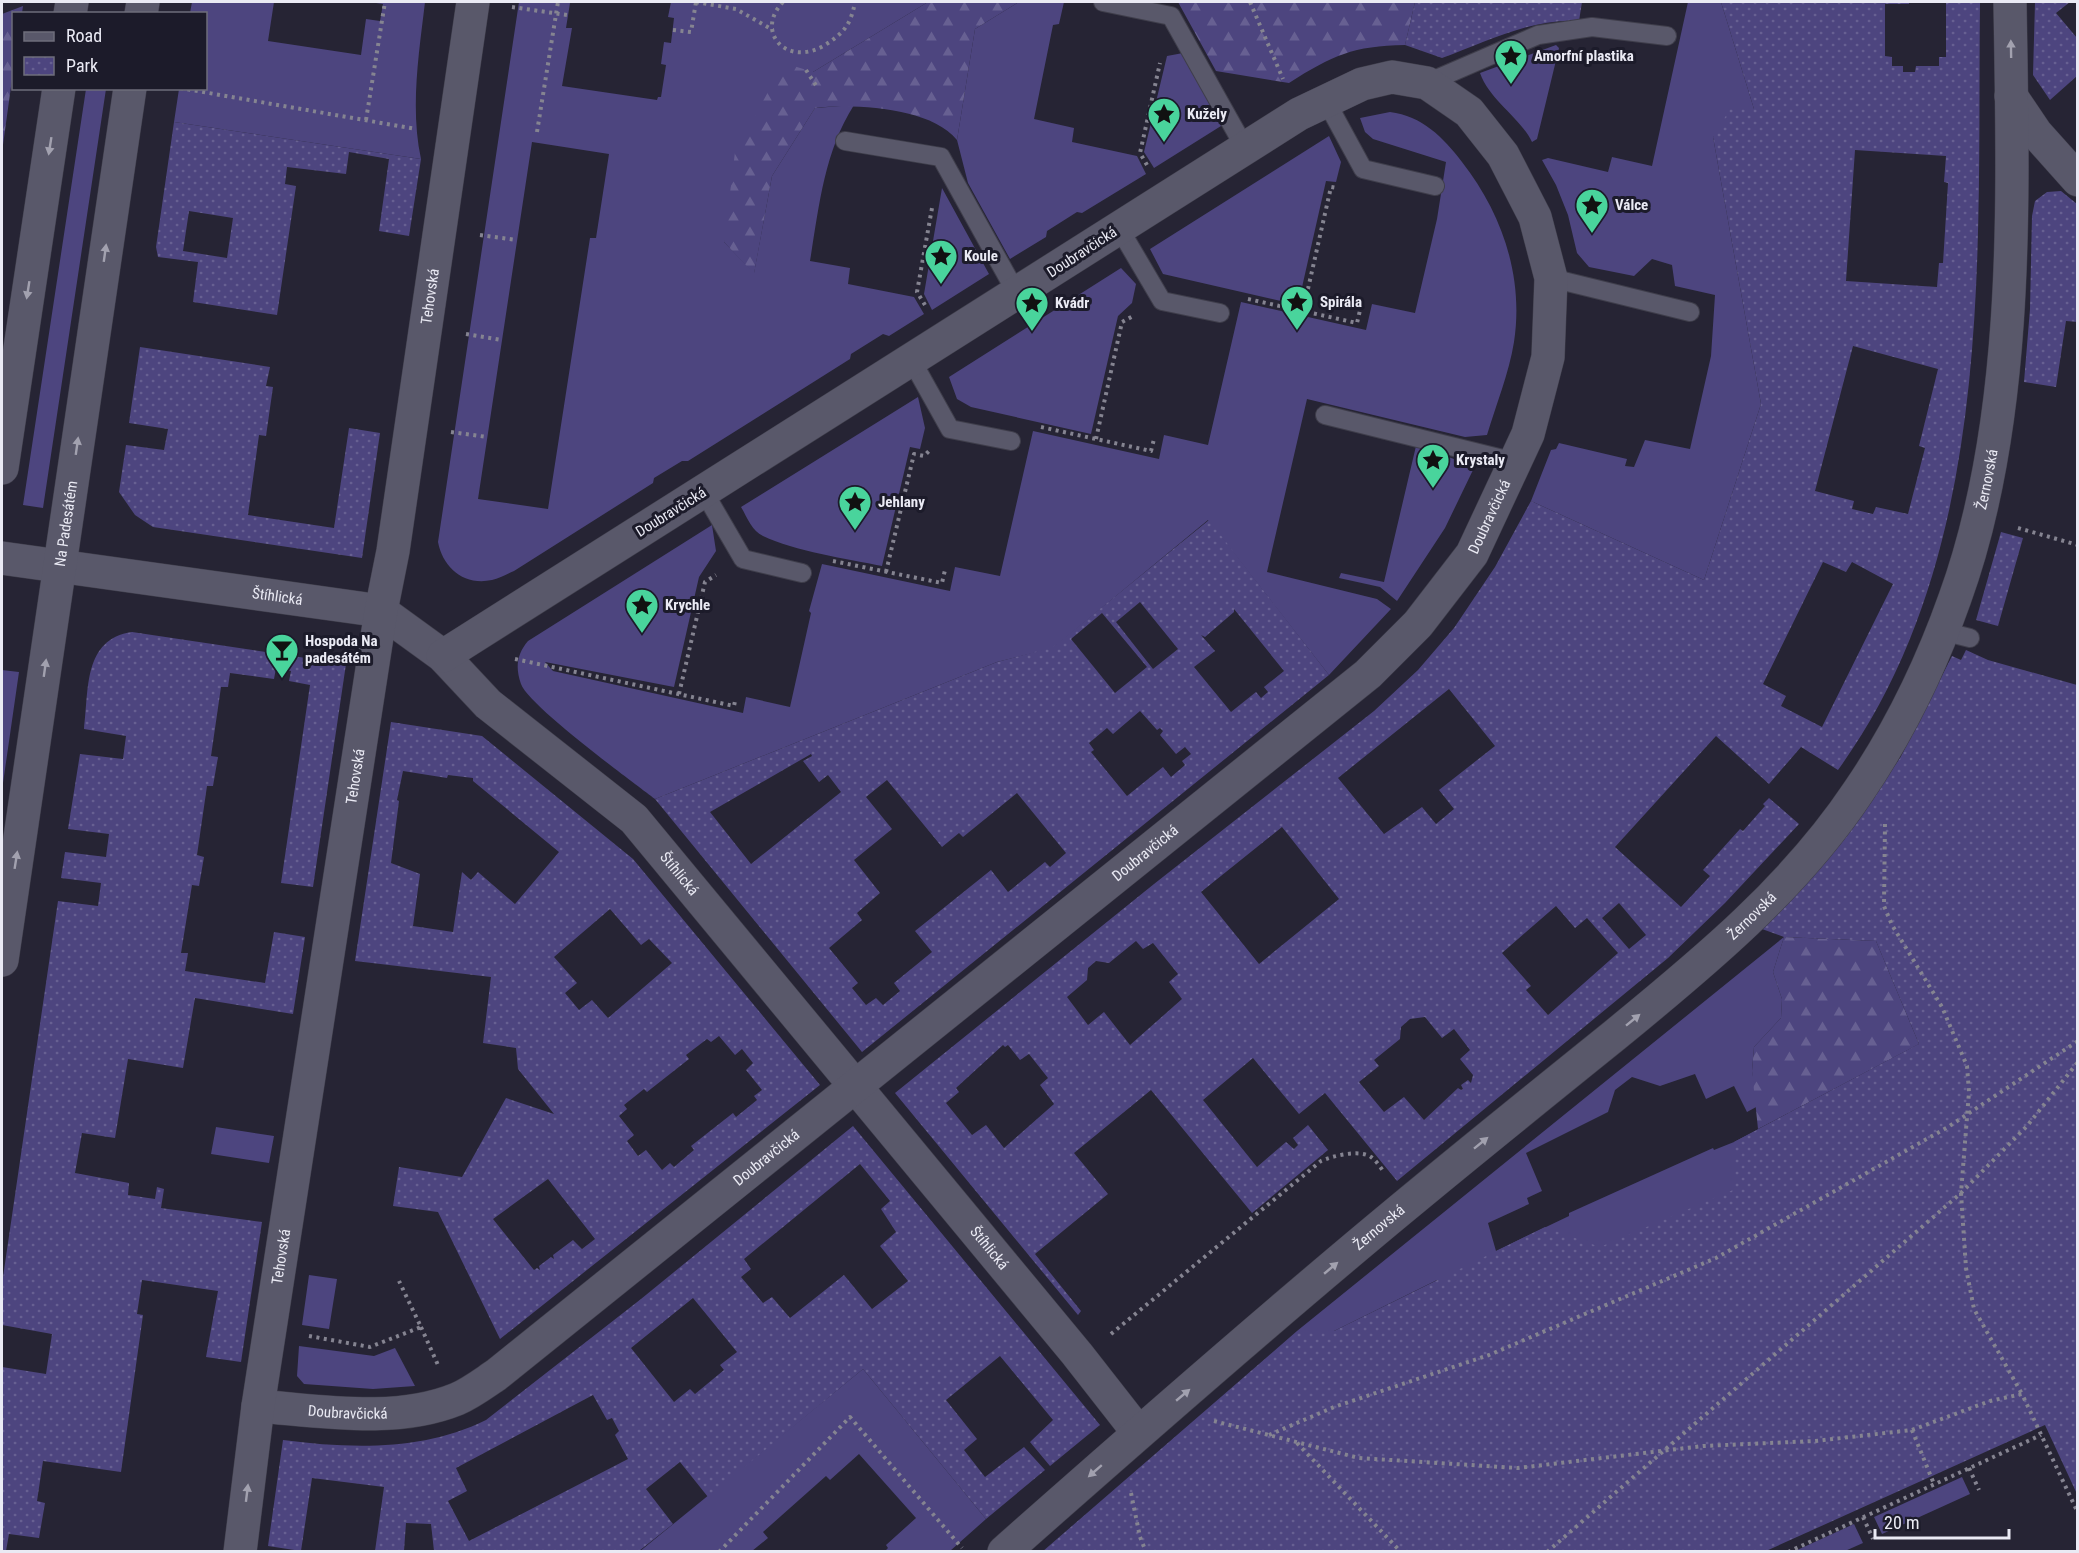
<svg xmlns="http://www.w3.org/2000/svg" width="2079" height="1553" font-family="'Roboto Condensed',sans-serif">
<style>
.grass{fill:#4d457f;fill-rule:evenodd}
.forest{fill:url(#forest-firs)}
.park{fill:url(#park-dots);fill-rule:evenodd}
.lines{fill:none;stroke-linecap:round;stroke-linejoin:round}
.service-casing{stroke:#3f3e4b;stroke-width:20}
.minor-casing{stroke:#3f3e4b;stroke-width:34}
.secondary-casing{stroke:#3f3e4b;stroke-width:34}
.path{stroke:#858491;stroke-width:4;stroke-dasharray:3 4.5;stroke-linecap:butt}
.service{stroke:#59586a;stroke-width:18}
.minor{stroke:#59586a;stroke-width:33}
.secondary{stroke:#59586a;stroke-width:33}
.oneway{fill:#a2a1af}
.labels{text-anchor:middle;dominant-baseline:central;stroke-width:6;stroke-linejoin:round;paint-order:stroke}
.poi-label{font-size:15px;font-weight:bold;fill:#eaeaf4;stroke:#1c1b2a;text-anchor:start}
.street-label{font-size:15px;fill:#eaeaf4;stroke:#1c1b2a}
</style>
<defs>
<pattern id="forest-firs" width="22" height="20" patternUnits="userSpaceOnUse" patternTransform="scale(1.5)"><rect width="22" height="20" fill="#4d457f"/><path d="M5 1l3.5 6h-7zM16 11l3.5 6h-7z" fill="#676092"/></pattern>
<pattern id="park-dots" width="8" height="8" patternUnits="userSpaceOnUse" patternTransform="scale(1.5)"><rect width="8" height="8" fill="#4d457f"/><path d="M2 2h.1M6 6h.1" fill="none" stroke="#676092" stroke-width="1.8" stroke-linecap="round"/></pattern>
</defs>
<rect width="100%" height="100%" fill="#262434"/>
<path class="grass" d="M192,2H274L268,41L361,55L366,19L380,21L383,4L369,2H425C419,53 410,108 421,159L174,122L179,89L206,88V14L190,13Z
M519,2H576L570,3L566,28H572L562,86L657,100L658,97H661L666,65L661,64L664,42L671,43L674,18L668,17L671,2H928L813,72L724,242L754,273L772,176L815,108L854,105C824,152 819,207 810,261L850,268L848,284L914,297L924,314L889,336L883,334L851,354L850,359L688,461H682L654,478L653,483L514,571C507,574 499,579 492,580C464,586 443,568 438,542ZM532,142L609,154L596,238H590L548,509L478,499Z
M1019,2H1064L1059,24L1053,25L1034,119L1074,128L1072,142L1137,156L1146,174L1082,213L1077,212L1047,231L1046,237L1010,259L968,183L957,140L975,29Z
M1688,2H1721L1754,109L1713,137L1761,404L1704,580L1531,501L1551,450L1556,449L1559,443L1627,459L1625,466L1634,467L1645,440L1690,449L1711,356L1715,295L1675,286L1672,265L1652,259L1634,276L1589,267L1577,253L1568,215L1556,185L1542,160L1548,158L1608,172L1612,157L1652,166Z
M1556,45L1559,48L1537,139L1532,142C1519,116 1490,101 1480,73Z
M1183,53L1221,126L1154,168L1144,152L1167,56Z
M86,89H106L43,508L23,505Z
M1390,112C1422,116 1443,137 1462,162C1502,213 1524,277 1514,342C1509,373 1496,405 1487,435L1465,437L1307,399L1267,572L1377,599L1391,609L1329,675L1208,520L1053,648L997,662L655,799C630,780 529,706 521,684C515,667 517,654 528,641L712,525L716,551L699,577L674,687L545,662L553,671L743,713L746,697L790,707L811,613L809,611L822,564L950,591L955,567L1000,576L1033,431L1159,459L1164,435L1208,445L1241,302L1366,330L1372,304L1415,313L1437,219L1446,162L1373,139L1365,132L1360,118Z
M1329,136L1341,162L1336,182L1326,181L1298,305L1163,274L1150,249Z
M942,188L989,274L932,310L924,294Z
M1121,268L1136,284L1132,303L1118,316L1091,434L971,407L957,399L949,377Z
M918,397L925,428L920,449L910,447L882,566C848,559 794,551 763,536C752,531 747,517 741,507Z
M1416,446L1454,459L1473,470L1445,528L1397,601L1380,587L1339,578L1341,573L1384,582Z
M2,670L19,672L2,790Z
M1784,937L1773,972L1782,999L1781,1018L1754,1047L1752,1071L1758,1106L1747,1112L1734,1086L1706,1099L1695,1074L1660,1086L1632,1077L1615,1090L1608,1112L1526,1153L1542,1191L1527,1198L1529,1204L1488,1223L1496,1251L1569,1216V1213L1713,1148L1714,1150L1734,1142L1919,1044L1779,1189L1609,1279L1437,1280L1334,1331H1297Z
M216,1127L274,1136L269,1163L211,1154Z
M309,1275L337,1279L329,1329L302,1325Z
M299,1346L374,1356L395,1348L415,1386L373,1389L304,1384L297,1376Z
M863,1369L986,1519L950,1551H885L888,1548L886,1545L916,1518L859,1454L830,1480L826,1476L763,1532L768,1538L752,1551L639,1552Z
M1962,1477L1970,1494L1882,1534L1874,1517Z
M1854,1524L1863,1543L1845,1551H1795Z"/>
<path class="forest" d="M928,2H1019L975,29L957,140C930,107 855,104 815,108L772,176L754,274L724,242L735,152L784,63L813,72Z
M1178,2H1415L1405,45C1353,46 1333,55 1289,83L1216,71Z
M23,6L22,13L14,14L13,72L2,152V14Z
M1784,937L1876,941L1919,1044L1758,1129L1752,1071L1754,1047L1781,1018L1782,999L1773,972Z"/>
<path class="park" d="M1415,2H1582L1579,21C1531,18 1486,42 1442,58L1405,45Z
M1721,2H1909V4H1885V56L1892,57V66H1903V72H1915L1916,66H1939V57H1946V2H1980C1977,257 1996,552 1838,770L1801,747L1769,784L1716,736L1615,847L1681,907L1710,876L1703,870L1740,829L1743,831L1765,806L1763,804L1769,798L1799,824L1725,903L1668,958L1397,1181L1325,1093L1299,1114L1253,1058L1203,1100L1257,1167L1286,1142L1294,1149L1298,1145L1293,1138L1308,1125L1328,1150L1252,1213L1151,1090L1074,1153L1108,1194L1035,1254L1081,1311L1078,1315L895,1093L1154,884L1374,711L1418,670L1454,628L1495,567L1531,501L1704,580L1761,404L1713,137L1730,109H1754ZM1855,150L1946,156L1944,182L1948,183L1943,263H1939L1937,287L1846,281ZM1853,346L1938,369L1919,446L1925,448L1908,514L1876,507L1873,514L1852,509L1854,501L1815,491ZM1823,562L1846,572L1852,562L1893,584L1822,727L1781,706L1786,696L1763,684ZM1449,689L1495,746L1439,790L1454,809L1436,824L1422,807L1384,834L1338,778ZM1282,827L1339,899L1259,964L1201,892ZM1619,903L1646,935L1629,949L1602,918ZM1556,906L1575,928L1587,918L1618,953L1548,1015L1526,990L1531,986L1502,953ZM1136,941L1143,949L1153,943L1178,974L1169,982L1182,999L1130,1045L1104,1012L1088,1025L1067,997L1087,980L1088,968L1096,961L1109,963ZM1425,1017L1442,1038L1454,1029L1470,1050L1460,1059L1473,1075L1471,1083L1468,1080L1461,1085L1463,1089L1461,1090L1458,1088L1424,1120L1404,1097L1384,1112L1359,1082L1379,1066L1374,1060L1400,1039L1401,1027L1410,1019ZM1003,1045L1005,1047L1008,1045L1020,1060L1029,1054L1048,1078L1040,1085L1054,1104L1004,1148L986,1125L972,1135L946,1103L959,1092L956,1088Z
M2035,2H2070L2056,13L2077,38V76L2050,100L2033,75Z
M174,122L421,159L409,236L379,231L389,159L349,152L346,174L287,167L285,184L296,186L277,315L193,302L198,262L158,257L156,247ZM189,211L233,218L227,258L183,251Z
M2061,191L2077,204L2078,322L2066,321L2056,387L2024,382L2030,309L2032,216L2035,201L2047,192Z
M140,347L270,367L266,386L273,387L266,436L259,435L248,515L334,528L349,428L380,433L362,558L153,527L135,515L119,492L126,445L164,450L168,429L129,423Z
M1209,520L1329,675L862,1052L655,799L997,662L1053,647ZM1140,602L1178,649L1153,669L1116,622ZM1234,609L1284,671L1264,687L1268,692L1261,698L1256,692L1231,712L1194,667L1215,651L1201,635L1205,637L1234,612ZM1102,613L1147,667L1115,693L1071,639ZM1140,711L1157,730L1160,728L1163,731L1160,735L1176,754L1185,747L1191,754L1182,761L1185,765L1171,777L1163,767L1127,796L1091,752L1094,750L1089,743L1107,728L1113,734ZM811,754L812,756L803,761L819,782L828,775L841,792L751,864L710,812ZM887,780L942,847L959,833L963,837L1017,793L1066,853L1050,867L1045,862L1008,892L991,870L915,931L932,952L894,983L900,991L883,1005L876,998L866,1005L852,988L858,983L829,948L862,920L857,913L880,893L854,860L892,829L866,797Z
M2001,532L2023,538L1998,626L1976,620Z
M132,632L346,664L313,887L281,883L310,685L289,681L291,671L276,668L274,679L230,673L228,687H221L211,756L218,757L213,786H207L197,855L204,857L199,886L192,885L181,953H188L185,971L265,983L274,932L305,937L293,1014L195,998L183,1068L128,1059L115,1138L82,1133L75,1173L129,1183L128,1195L155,1199L157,1187L164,1189L161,1208L262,1222L241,1362L206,1357L218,1291L142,1280L137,1314L143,1315L121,1472L43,1461L37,1501L45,1503L39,1538L9,1534L6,1551H2V1367L46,1374L52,1334L2,1325V1284L58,901L98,906L101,883L61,878L65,852L106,857L109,834L68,829L80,754L123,759L126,736L84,729C89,690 83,639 132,632Z
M1966,650L1988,660L2077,685V1494L2045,1425L1766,1551L1042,1552L1297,1331H1334L1545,1227L1600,1247L1733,1190L1734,1142L1919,1044L1876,941L1784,937L1762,929L1872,798L1900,758L1952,656L1961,660Z
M391,722L482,736L633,859L820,1085L500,1339L438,1212L393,1206L399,1167L462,1177L506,1098L554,1114L518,1069L516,1048L483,1043L491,977L355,961ZM403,771L447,778L448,775L473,778V781L559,852L515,904L478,872L471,880L462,872L453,932L413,926L420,874L391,863L399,801L397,800ZM610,909L641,945L649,939L672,963L608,1018L592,1000L579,1010L565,993L577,983L554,957ZM719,1036L735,1055L742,1049L753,1063L746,1070L762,1090L754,1096L757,1100L736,1117L733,1113L691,1146L694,1150L674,1167L670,1163L662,1170L646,1150L638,1156L627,1141L634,1135L619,1116L627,1109L624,1105L644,1089L647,1092L689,1059L686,1055L707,1039L711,1042ZM548,1179L595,1239L582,1249L573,1240L553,1255L554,1259L551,1257L539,1266L540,1270L537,1268L534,1270L493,1219Z
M853,1126L1100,1425L1050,1466L1030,1442L1053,1420L1000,1356L946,1400L977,1439L964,1450L985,1477L1024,1447L1045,1470L986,1519L863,1369L708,1497L680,1462L646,1489L673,1524L639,1551H434L431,1524L406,1523L404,1551H375L384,1487L312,1478L301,1551L268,1546L283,1440C352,1449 423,1451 486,1420L641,1299ZM860,1164L890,1201L881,1209L896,1232L880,1246L908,1281L872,1309L844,1275L790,1318L772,1297L763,1303L741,1277L751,1269L744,1259ZM693,1298L737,1352L720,1365L724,1370L695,1394L690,1389L674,1402L631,1348ZM593,1395L607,1420L612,1418L619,1431L615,1435L628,1459L469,1541L448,1501L467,1491L456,1468Z"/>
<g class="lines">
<defs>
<path id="service" d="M1103,2L1171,16L1245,148
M1427,83L1538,35L1592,27L1667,36
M1326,101L1363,169L1435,186
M845,141L941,157L1017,294
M1119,228L1162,301L1220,313
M1551,278L1690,312
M912,361L950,429L1011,441
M1325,415L1515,462
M704,492L743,559L802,573
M1942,631L1970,638"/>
<g id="minor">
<path d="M2011,96L2036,133L2078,180"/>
<path id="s1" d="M2,558L381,611L443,656L488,704L634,819L1077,1354L1138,1432"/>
<path id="s2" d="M258,1406C322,1411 396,1424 457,1399C471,1393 484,1383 496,1375L1368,674L1418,624L1472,554L1515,462L1528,434L1548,357L1551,278L1535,217L1503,155L1469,112L1427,83L1392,77L1362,84L1299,114L443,656"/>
<path id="s3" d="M240,1552L258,1406L381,611L393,551L473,2"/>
<path id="s4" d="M1004,1552C1135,1436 1266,1321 1400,1210C1471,1151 1543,1093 1615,1035C1703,963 1794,888 1858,792C1899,732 1931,666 1955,598C2021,416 2013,193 2010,2"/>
</g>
<g id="secondary">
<path d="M70,14L72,2"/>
<path d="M141,14L143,2"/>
<path d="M2,468L59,88"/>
<path id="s5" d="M2,960L130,88"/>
</g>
</defs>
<use href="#service" class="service-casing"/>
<use href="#minor" class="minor-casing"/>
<use href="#secondary" class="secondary-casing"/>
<path class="path" d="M696,2L736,9L773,30
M783,2C754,32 787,68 825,45C844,33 851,24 855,2
M1250,2L1283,79
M512,7L567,15
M673,30L691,32L696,2
M806,70L817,87
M180,88L416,129
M366,120L385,2
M537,132L558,2
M1147,165L1140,153L1160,63
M480,235L517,240
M1248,299L1357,323L1361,306
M925,305L917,292L932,208
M1303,311L1331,187L1337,188
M466,334L502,340
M1041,427L1151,451L1154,439
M451,432L487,437
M1096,439L1122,322L1135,315
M2018,528L2078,545
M833,561L942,583L945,570
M886,572L914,454L924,456L929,451
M515,659L734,706L735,701
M679,694L705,582L716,575
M1885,824L1884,906L1892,925L1942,1007L1967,1066L1969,1092L1961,1193L1966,1268L1974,1309L2022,1394
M421,1327L438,1365
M1111,1334L1321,1161C1332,1156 1360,1149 1371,1157C1376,1160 1380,1167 1384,1172
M309,1336L370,1347L421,1327L399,1281
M1214,1421L1359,1458L1518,1468L1703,1446L1815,1441L1912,1430L1990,1401L2022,1394L2078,1513
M1912,1430L1934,1484
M1269,1435L1334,1407L1489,1355L1716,1258L1948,1127L2078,1041
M1297,1443L1401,1552
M1969,1468L1979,1490
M1131,1493L1140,1537L1146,1552
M1863,1517L1873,1539
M719,1552L850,1417L962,1548
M1547,1552L1961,1193L2027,1126L2078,1062
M1788,1552L2041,1435"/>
<use href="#service" class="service"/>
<use href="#minor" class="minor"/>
<use href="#secondary" class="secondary"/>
</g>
<defs><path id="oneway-solid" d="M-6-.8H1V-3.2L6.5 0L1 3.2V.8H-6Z" transform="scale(1.5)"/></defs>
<g class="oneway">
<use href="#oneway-solid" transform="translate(2011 49) rotate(-91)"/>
<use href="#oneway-solid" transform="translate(50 146) rotate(99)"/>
<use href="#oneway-solid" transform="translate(105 253) rotate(-82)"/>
<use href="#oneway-solid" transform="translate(28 290) rotate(99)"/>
<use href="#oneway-solid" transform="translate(77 446) rotate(-82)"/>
<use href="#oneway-solid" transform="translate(45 668) rotate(-82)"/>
<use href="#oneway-solid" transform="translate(16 860) rotate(-81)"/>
<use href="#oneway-solid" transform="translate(1633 1020) rotate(-39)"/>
<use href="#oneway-solid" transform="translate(1481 1143) rotate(-39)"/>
<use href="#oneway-solid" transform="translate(1331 1268) rotate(-40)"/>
<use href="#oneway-solid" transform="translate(1183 1395) rotate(-40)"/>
<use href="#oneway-solid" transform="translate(1095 1471) rotate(139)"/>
<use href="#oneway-solid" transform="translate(247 1493) rotate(-83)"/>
</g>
<defs>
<symbol id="sight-pin" viewBox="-11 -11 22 30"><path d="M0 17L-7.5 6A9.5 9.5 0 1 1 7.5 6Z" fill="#49d49c" stroke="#1c1b2a"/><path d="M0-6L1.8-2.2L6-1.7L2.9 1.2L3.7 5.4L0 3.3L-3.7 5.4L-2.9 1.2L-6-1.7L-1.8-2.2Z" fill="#111"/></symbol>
<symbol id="bar-pin" viewBox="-11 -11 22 30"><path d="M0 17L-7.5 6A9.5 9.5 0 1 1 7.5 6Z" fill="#49d49c" stroke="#1c1b2a"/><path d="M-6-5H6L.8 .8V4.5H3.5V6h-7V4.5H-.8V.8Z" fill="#111"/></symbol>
</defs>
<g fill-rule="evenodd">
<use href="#sight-pin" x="1492" y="37" width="38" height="52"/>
<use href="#sight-pin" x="1145" y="95" width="38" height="52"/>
<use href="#sight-pin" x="1573" y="186" width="38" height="52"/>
<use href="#sight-pin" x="922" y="237" width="38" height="52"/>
<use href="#sight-pin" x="1278" y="283" width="38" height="52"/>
<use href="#sight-pin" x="1013" y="284" width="38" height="52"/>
<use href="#sight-pin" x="1414" y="441" width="38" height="52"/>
<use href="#sight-pin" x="836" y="483" width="38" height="52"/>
<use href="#sight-pin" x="623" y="586" width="38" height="52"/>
<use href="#bar-pin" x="263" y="631" width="38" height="52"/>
</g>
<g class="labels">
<g class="poi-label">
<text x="1534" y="56">Amorfní plastika</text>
<text x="1187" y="114">Kužely</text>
<text x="1615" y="205">Válce</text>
<text x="964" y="256">Koule</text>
<text x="1320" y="302">Spirála</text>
<text x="1055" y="303">Kvádr</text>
<text x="1456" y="460">Krystaly</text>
<text x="878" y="502">Jehlany</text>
<text x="665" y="605">Krychle</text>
<text x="305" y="641">Hospoda Na<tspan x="305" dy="17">padesátém</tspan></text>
</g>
<g class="street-label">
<text transform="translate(1082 252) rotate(-33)">Doubravčická</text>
<text stroke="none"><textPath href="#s3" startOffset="1270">Tehovská</textPath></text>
<text stroke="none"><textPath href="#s4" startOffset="1486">Žernovská</textPath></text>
<text transform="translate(671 512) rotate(-32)">Doubravčická</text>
<text stroke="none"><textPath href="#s2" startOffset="1566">Doubravčická</textPath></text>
<text stroke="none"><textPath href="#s5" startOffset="441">Na Padesátém</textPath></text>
<text stroke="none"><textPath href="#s1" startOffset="278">Štíhlická</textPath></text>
<text stroke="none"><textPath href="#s3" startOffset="784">Tehovská</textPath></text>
<text stroke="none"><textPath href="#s2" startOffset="1080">Doubravčická</textPath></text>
<text stroke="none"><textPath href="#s1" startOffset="782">Štíhlická</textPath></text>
<text stroke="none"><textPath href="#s4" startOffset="982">Žernovská</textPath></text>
<text stroke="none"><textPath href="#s2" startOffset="594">Doubravčická</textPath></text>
<text stroke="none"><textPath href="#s4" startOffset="496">Žernovská</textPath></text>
<text stroke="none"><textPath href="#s1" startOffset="1268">Štíhlická</textPath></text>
<text stroke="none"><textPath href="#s3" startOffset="298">Tehovská</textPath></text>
<text stroke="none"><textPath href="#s2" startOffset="90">Doubravčická</textPath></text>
</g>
</g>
<rect width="2079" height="1553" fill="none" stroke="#eaeaf4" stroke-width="6"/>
<rect x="12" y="12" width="195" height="78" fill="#1c1b2a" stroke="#6e6e7b" stroke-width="1.5"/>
<rect x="24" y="32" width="30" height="9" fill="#59586a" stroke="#6e6e7b" stroke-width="1.5"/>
<text x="66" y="42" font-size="18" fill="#eaeaf4">Road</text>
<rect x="24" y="57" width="30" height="18" fill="url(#park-dots)" stroke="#6e6e7b" stroke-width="1.5"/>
<text x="66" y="72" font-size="18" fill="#eaeaf4">Park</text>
<path d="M1875 1529v9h134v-9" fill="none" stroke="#eaeaf4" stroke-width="3"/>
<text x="1884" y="1529" font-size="18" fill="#eaeaf4" stroke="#1c1b2a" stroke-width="4.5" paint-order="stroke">20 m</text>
</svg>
